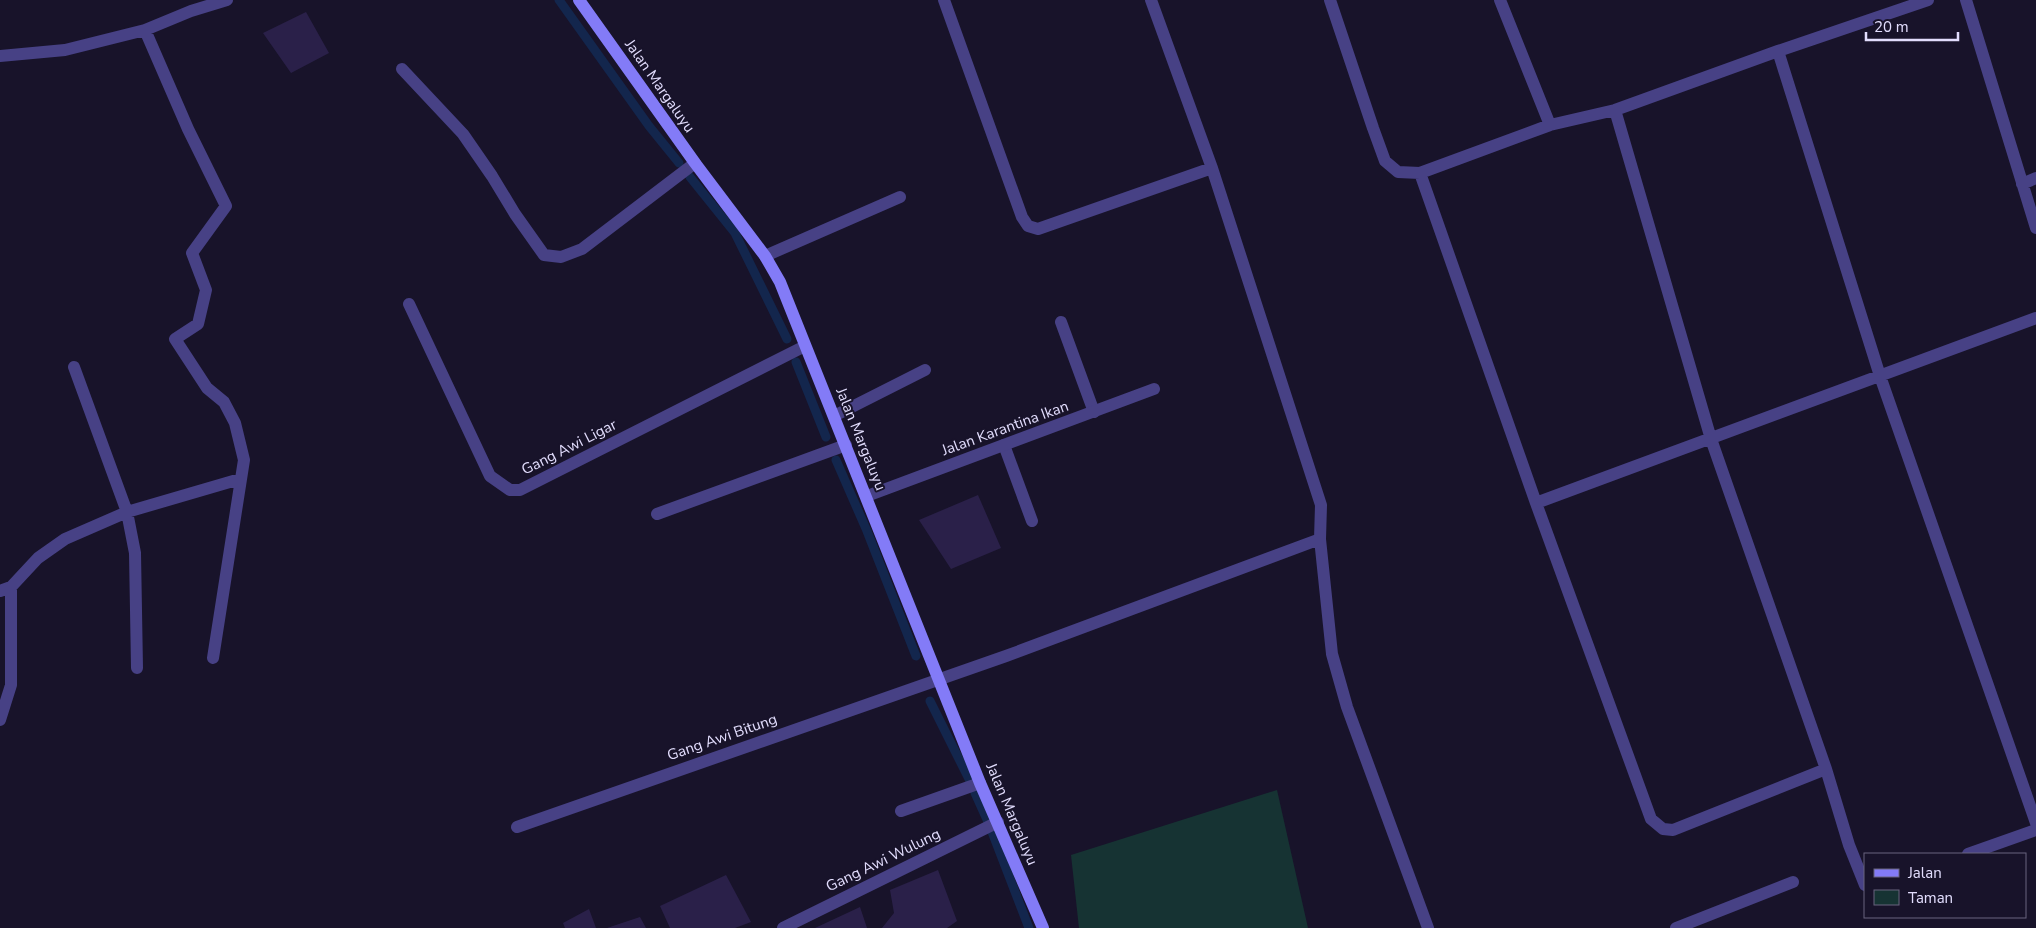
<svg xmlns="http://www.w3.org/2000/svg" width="2036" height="928" font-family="'Nunito Sans',sans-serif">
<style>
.green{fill:#163333}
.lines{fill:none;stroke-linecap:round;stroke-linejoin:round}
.stream{stroke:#13264d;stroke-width:9}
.building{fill:#2a2049}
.lane{stroke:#474185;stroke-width:12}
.street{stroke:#474185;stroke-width:12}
.secondary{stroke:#837bf7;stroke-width:12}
.labels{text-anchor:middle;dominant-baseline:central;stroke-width:4;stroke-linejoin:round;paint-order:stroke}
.street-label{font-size:15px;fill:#e2ddfd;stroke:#18132a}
</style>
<rect width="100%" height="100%" fill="#18132a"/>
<path class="green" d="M1277,790L1308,928H1079L1071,855Z"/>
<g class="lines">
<path class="stream" d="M559,0L649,126L679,163
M690,177L735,233L787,339
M796,362L826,437
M836,460L867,531L916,656
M930,701L970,781
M975,793L988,822
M992,832L1029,928"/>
</g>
<path class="building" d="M306,12L329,53L291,73L263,33Z
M978,495L1001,548L951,569L919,520Z
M938,870L957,921L947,928H882L894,913L890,890Z
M726,875L751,922L735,928H670L660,906Z
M860,907L867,928H815Z
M589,909L596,928H565L563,923Z
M640,917L646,928H607Z"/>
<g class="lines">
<path class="lane" d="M1061,322L1094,412
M834,416L925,370
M1004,445L1032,521
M657,514L846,445
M901,811L980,783"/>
<path class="street" d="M944,0L1022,217L1028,226L1038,229L1212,168
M1151,0L1212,168L1321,505L1320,539L1332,654L1347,707L1428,928
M1330,0L1373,128L1385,161L1398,172L1420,173L1550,125L1615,110L1778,51L1928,0
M1500,0L1550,125
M1966,0L2036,228
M145,30L188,129L226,206L192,253L206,290L198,324L175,339L207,388L224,402L235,423L244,460L213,658
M1778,51L1880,376L2036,823
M0,56L65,50L145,30L191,11L227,0
M402,69L463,134L492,176L515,214L544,255L561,257L582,249L695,163
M1615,110L1711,439L1826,769L1849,845L1865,885
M1420,173L1536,503L1651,819L1663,829L1673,830L1826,769
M2022,184L2036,178
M765,256L900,197
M409,304L490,476L510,490H520L805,346
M74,367L127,512L135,553L137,668
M867,496L1154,389
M1536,503L2036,318
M0,591L11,587L38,558L65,539L127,512L240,479
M0,720L11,685V587
M517,827L1006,656L1320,539
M1968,854L2036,830
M783,928L998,822
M1676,928L1793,882"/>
<path class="secondary" d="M579,0L695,163L765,256L780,282L980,783L1043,928"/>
</g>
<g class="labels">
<g class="street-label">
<text transform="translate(660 86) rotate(55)">Jalan Margaluyu</text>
<text transform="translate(1005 428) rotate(-20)">Jalan Karantina Ikan</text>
<text transform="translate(861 439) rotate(68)">Jalan Margaluyu</text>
<text transform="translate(569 447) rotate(-27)">Gang Awi Ligar</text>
<text transform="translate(722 737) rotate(-19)">Gang Awi Bitung</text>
<text transform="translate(1012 814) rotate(67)">Jalan Margaluyu</text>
<text transform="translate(883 860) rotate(-26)">Gang Awi Wulung</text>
</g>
</g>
<rect x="1864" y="853" width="162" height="65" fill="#18132a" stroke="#69647e"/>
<rect x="1874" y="869" width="25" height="8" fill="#837bf7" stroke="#69647e"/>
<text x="1908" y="878" font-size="15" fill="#e2ddfd">Jalan</text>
<rect x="1874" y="890" width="25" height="15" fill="#163333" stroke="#69647e"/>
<text x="1908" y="903" font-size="15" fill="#e2ddfd">Taman</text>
<path d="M1866 32v8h92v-8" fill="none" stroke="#e2ddfd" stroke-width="2.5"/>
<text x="1874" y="32" font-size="15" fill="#e2ddfd" stroke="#18132a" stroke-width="4" paint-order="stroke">20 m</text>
</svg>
